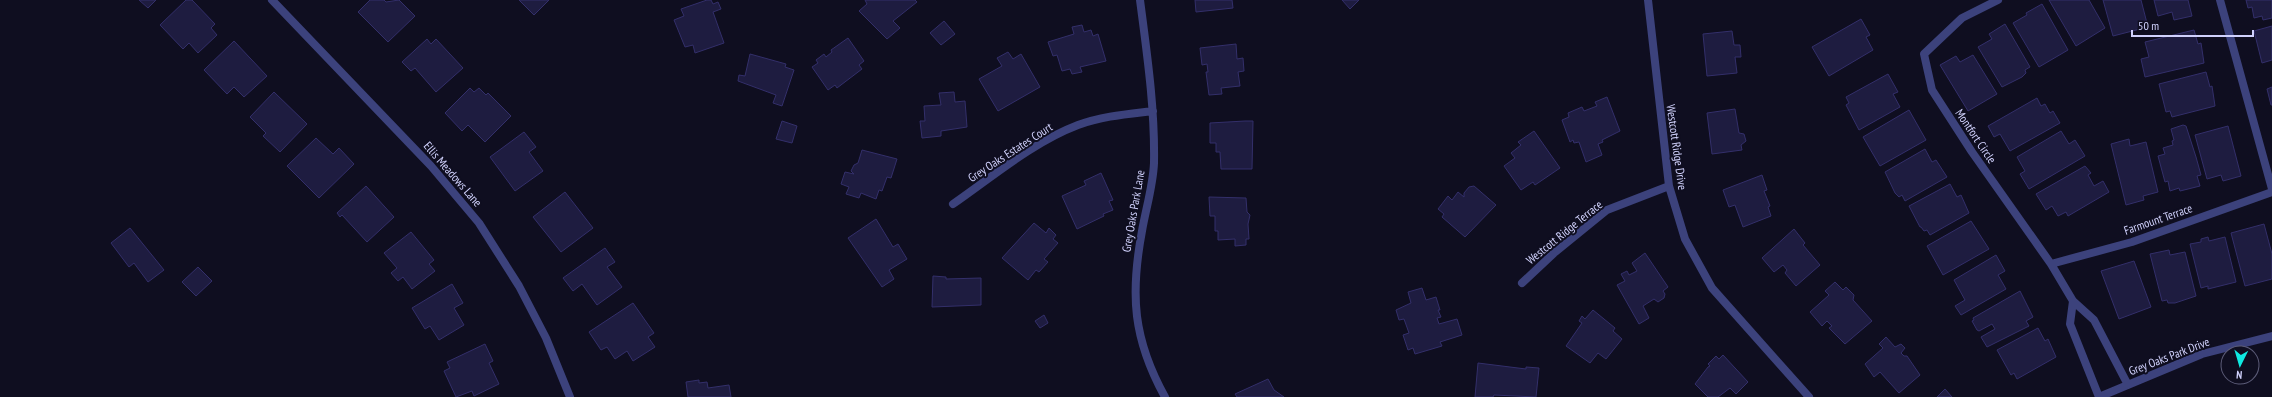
<svg xmlns="http://www.w3.org/2000/svg" width="2272" height="397" font-family="'PT Sans Narrow',sans-serif">
<style>
.building{fill:#1e1c40;stroke:#332f6a}
.lines{fill:none;stroke-linecap:round;stroke-linejoin:round}
.street{stroke:#3c427c;stroke-width:8}
.labels{text-anchor:middle;dominant-baseline:central;stroke-width:4;stroke-linejoin:round;paint-order:stroke}
.street-label{font-size:12px;fill:#d0d1fc;stroke:#0f0e20}
</style>
<rect width="100%" height="100%" fill="#0f0e20"/>
<path class="building" d="M139,0H156L148,8Z
M186,0H192L215,24L211,28L217,35L198,53L189,43L183,49L160,25Z
M370,0H384L386,2L399,0L415,16L388,42L358,12Z
M519,0H549L534,15Z
M707,0H711L713,4L718,2L721,9L713,12L724,43L695,53L693,45L685,47L674,20L684,16L681,9Z
M865,0H915L917,2L893,21L900,28L887,39L859,11L867,4Z
M1195,0H1232L1233,8L1196,12Z
M1342,0H1359L1350,9Z
M2049,0H2089L2105,28L2076,46Z
M2103,0H2141L2148,27L2113,36Z
M2154,0H2188L2192,16L2174,20L2172,12L2158,16Z
M2246,0H2272V18L2263,20L2262,16L2254,18L2252,7L2248,8Z
M2042,4L2068,50L2039,67L2013,23L2027,15L2026,13Z
M1861,19L1870,35L1866,37L1873,50L1829,76L1812,47Z
M944,21L955,34L941,45L930,33Z
M2005,24L2030,67L2025,70L2026,73L2022,77L2002,87L1978,47L1992,39L1989,34Z
M1082,25L1084,32L1091,30L1093,36L1098,34L1106,61L1080,67L1082,72L1072,74L1070,69L1062,71L1057,55L1053,56L1048,42L1074,34L1072,27Z
M2272,26V60L2262,63L2254,31Z
M2194,30L2198,44L2201,43L2204,63L2145,77L2141,59L2149,57L2145,42Z
M1732,31L1734,45H1740L1741,57H1735L1737,73L1707,76L1703,34Z
M848,38L864,61L859,65L862,69L837,88L835,85L828,90L812,67L818,63L816,60L824,54L826,57L832,52L831,50Z
M427,39L431,44L436,39L463,68L436,92L415,68L411,71L402,62Z
M234,41L267,76L244,97L234,87L227,94L204,70Z
M1236,44L1237,59L1243,58L1244,71L1238,72L1240,86L1221,88L1222,94L1209,95L1206,72H1208L1207,64L1202,65L1200,48Z
M1008,52L1013,59L1021,54L1040,87L998,111L979,79L1002,66L997,58Z
M750,54L786,64L785,67L794,70L782,106L773,103L776,95L738,81L739,75L745,76Z
M1973,55L1997,94L1968,111L1940,65L1956,56L1960,62Z
M2206,72L2210,87L2212,86L2215,106L2172,117L2170,111L2166,112L2159,84Z
M1888,74L1898,92L1893,94L1900,107L1859,130L1846,105L1849,103L1846,97Z
M2272,87V105H2271L2267,89Z
M470,88L474,92L479,88L486,95L488,93L511,116L485,142L468,125L462,131L445,113Z
M274,92L307,124L280,152L263,136L266,133L250,117Z
M954,92L955,102L965,101L967,127L941,131V136L922,138L920,121H925L924,106L941,105L939,93Z
M1607,97L1620,131L1602,140L1603,142L1598,144L1602,155L1586,162L1579,142L1574,143L1573,140L1570,142L1562,120L1569,117L1568,113L1582,107L1584,111L1597,106L1595,102Z
M2037,98L2041,106L2045,104L2050,113L2053,111L2060,123L2010,151L2000,134L1994,137L1988,126Z
M1735,109L1739,133L1744,134L1746,141L1741,145L1742,150L1712,154L1707,113Z
M1909,110L1926,140L1880,166L1863,137Z
M782,121L797,126L792,143L776,139Z
M1245,121H1253L1252,169H1221L1220,152H1216V143H1210V123Z
M2183,125L2186,126L2196,157L2201,175L2197,176L2200,186L2180,191L2179,188L2170,191L2168,181L2165,182L2158,156L2165,154L2163,148L2173,145L2172,141L2174,140L2171,129Z
M2228,126L2241,176L2223,181L2221,175L2207,179L2195,135Z
M1534,131L1560,168L1535,185L1533,182L1521,190L1504,166L1515,158L1511,153L1521,145L1518,142Z
M2061,131L2069,144L2075,140L2085,156L2029,189L2020,174L2025,171L2017,157Z
M524,132L536,147L529,152L543,171L515,191L490,157Z
M316,138L333,154L339,148L354,164L319,198L287,166Z
M2129,139L2130,146L2146,142L2158,192L2143,196L2144,200L2126,205L2111,144Z
M1925,149L1932,162L1936,160L1947,177L1905,201L1902,195L1899,197L1895,193L1885,172Z
M862,150L897,159L891,178L887,177L882,191L879,190L876,199L861,193L859,198L846,194L849,187L841,184L845,172L854,174L851,171L854,165L858,163Z
M2085,166L2091,173L2088,175L2094,186L2103,181L2109,192L2068,216L2066,212L2058,216L2052,206L2046,210L2036,194Z
M1101,173L1113,200L1109,201L1113,210L1103,214L1104,216L1077,229L1062,196L1086,185L1084,181Z
M1762,175L1767,190L1764,191L1770,206L1768,207L1771,216L1743,227L1735,205L1729,207L1723,190Z
M1950,184L1957,197L1961,195L1969,213L1930,235L1927,230L1924,231L1921,227H1920L1909,206Z
M366,186L394,217L367,242L342,215L340,217L337,213Z
M1474,186L1496,205L1465,237L1442,217L1444,214L1438,209L1448,196L1452,200L1458,192L1464,197V193L1469,187Z
M565,192L593,228L561,252L533,217Z
M1209,197L1246,198L1247,212L1250,215L1248,224L1249,239H1246V245L1235,246V239L1218,240V231H1215V216H1210Z
M876,219L893,247L898,244L907,259L889,270L894,279L882,287L848,238Z
M1971,221L1989,249L1943,275L1927,246Z
M1034,223L1046,233L1049,228L1056,235L1053,239L1058,243L1044,259L1048,262L1039,272L1036,270L1028,280L1002,258Z
M2264,224L2272,254V279L2245,286L2231,233Z
M130,228L164,270L148,282L134,263L129,267L111,243Z
M1794,229L1805,243L1803,245L1820,265L1796,286L1785,273L1787,270L1783,265L1774,272L1762,258Z
M411,232L434,260L429,264L435,271L412,289L403,277L398,281L391,273L397,268L384,253Z
M2208,237L2209,241L2225,237L2236,282L2208,289V286L2201,288L2190,244L2201,242V239Z
M605,248L615,262L607,267L622,287L597,305L582,284L573,291L563,278Z
M2169,250L2170,255L2185,252L2196,296L2175,303H2168L2167,300L2162,301L2150,254Z
M1645,253L1668,287L1663,291L1665,294L1664,298L1658,302L1654,299L1643,306L1649,318L1639,324L1617,285L1625,281L1621,274L1627,271L1629,275L1637,271L1632,263Z
M1996,255L2005,271L1998,275L2006,289L1961,315L1955,306L1965,300L1954,280Z
M2134,261L2151,307L2119,319L2101,271Z
M198,267L212,281L196,296L182,282Z
M933,276L946,277V279L981,278V305L932,307Z
M1835,282L1843,290L1846,287L1854,295L1853,300L1872,321L1845,344L1829,328L1832,326L1827,321L1822,326L1810,312L1829,295L1825,291Z
M452,284L463,303L454,308L464,325L439,340L430,326L425,329L412,308Z
M1422,288L1426,300L1436,297L1440,310H1438L1441,317L1437,318L1439,324L1457,319L1462,335L1440,342L1442,346L1415,354L1413,348L1408,350L1403,335L1409,333L1404,319L1399,320L1396,310L1411,303L1408,292Z
M2020,291L2033,317L2026,321L2029,326L1987,347L1981,337L1995,329L1992,324L1979,331L1977,330L1972,321L1974,320L1973,318Z
M633,303L654,333L648,337L655,347L633,361L627,351L615,359L607,347L601,350L589,332Z
M1593,310L1615,328L1613,331L1622,339L1606,359L1598,353L1590,363L1566,346L1582,323L1579,321L1582,316L1585,319Z
M1044,315L1048,323L1040,328L1035,321Z
M2038,328L2045,341L2048,339L2056,357L2017,379L2014,373L2011,375L1997,350Z
M1886,337L1895,347L1901,344L1905,348L1901,353L1904,356H1907L1920,375L1899,393L1880,372L1874,377L1865,364L1883,348L1879,344Z
M485,344L493,361L489,363L499,384L474,396L472,391L456,397L444,371L450,368L447,362Z
M1723,355L1748,382L1736,394L1730,388L1718,397H1708L1695,384L1708,367L1710,366L1708,364L1716,356L1719,359Z
M1478,363L1526,369V367L1539,368L1536,397L1494,395L1493,397H1475Z
M1268,379L1274,390L1284,397H1237L1235,394Z
M699,380V383L707,382L708,388L729,385L731,397H688L686,382Z
M1945,389L1952,397H1937Z"/>
<g class="lines">
<path class="street" d="M272,0L431,166L479,223L519,286L546,338L570,397
M1140,0C1147,54 1155,108 1154,163C1153,186 1146,208 1142,231C1130,295 1133,339 1165,397
M1648,0L1669,186L1685,239L1712,288L1809,397
M1998,0L1962,18L1924,54L1932,90L1972,152L2051,264L2073,301
M2220,0L2272,189
M953,204C992,177 1033,142 1078,125C1102,116 1128,114 1153,111
M2051,264L2132,242L2272,192
M1522,283L1554,253L1607,210L1669,186
M2099,397L2070,324L2073,301L2094,320L2128,385
M2099,397L2202,354L2272,336"/>
</g>
<g class="labels">
<g class="street-label">
<text transform="translate(1976 136) rotate(56)">Montfort Circle</text>
<text transform="translate(1677 147) rotate(82)">Westcott Ridge Drive</text>
<text transform="translate(1010 152) rotate(-33)">Grey Oaks Estates Court</text>
<text transform="translate(453 174) rotate(49)">Ellis Meadows Lane</text>
<text transform="translate(1133 211) rotate(-80)">Grey Oaks Park Lane</text>
<text transform="translate(2158 219) rotate(-19)">Farmount Terrace</text>
<text transform="translate(1564 232) rotate(-39)">Westcott Ridge Terrace</text>
<text transform="translate(2169 356) rotate(-21)">Grey Oaks Park Drive</text>
</g>
</g>
<g transform="translate(2240 365) rotate(185)"><circle r="19" fill="#0f0e20" stroke="#5c5c78"/>
<path d="M0-3L7 15L0 10L-7 15Z" fill="#0feae2"/>
<text y="-6" font-size="11" font-weight="bold" text-anchor="middle" fill="#d0d1fc">N</text>
</g>
<path d="M2132 30v6h121v-6" fill="none" stroke="#d0d1fc" stroke-width="2"/>
<text x="2138" y="30" font-size="12" fill="#d0d1fc" stroke="#0f0e20" stroke-width="3" paint-order="stroke">50 m</text>
</svg>
